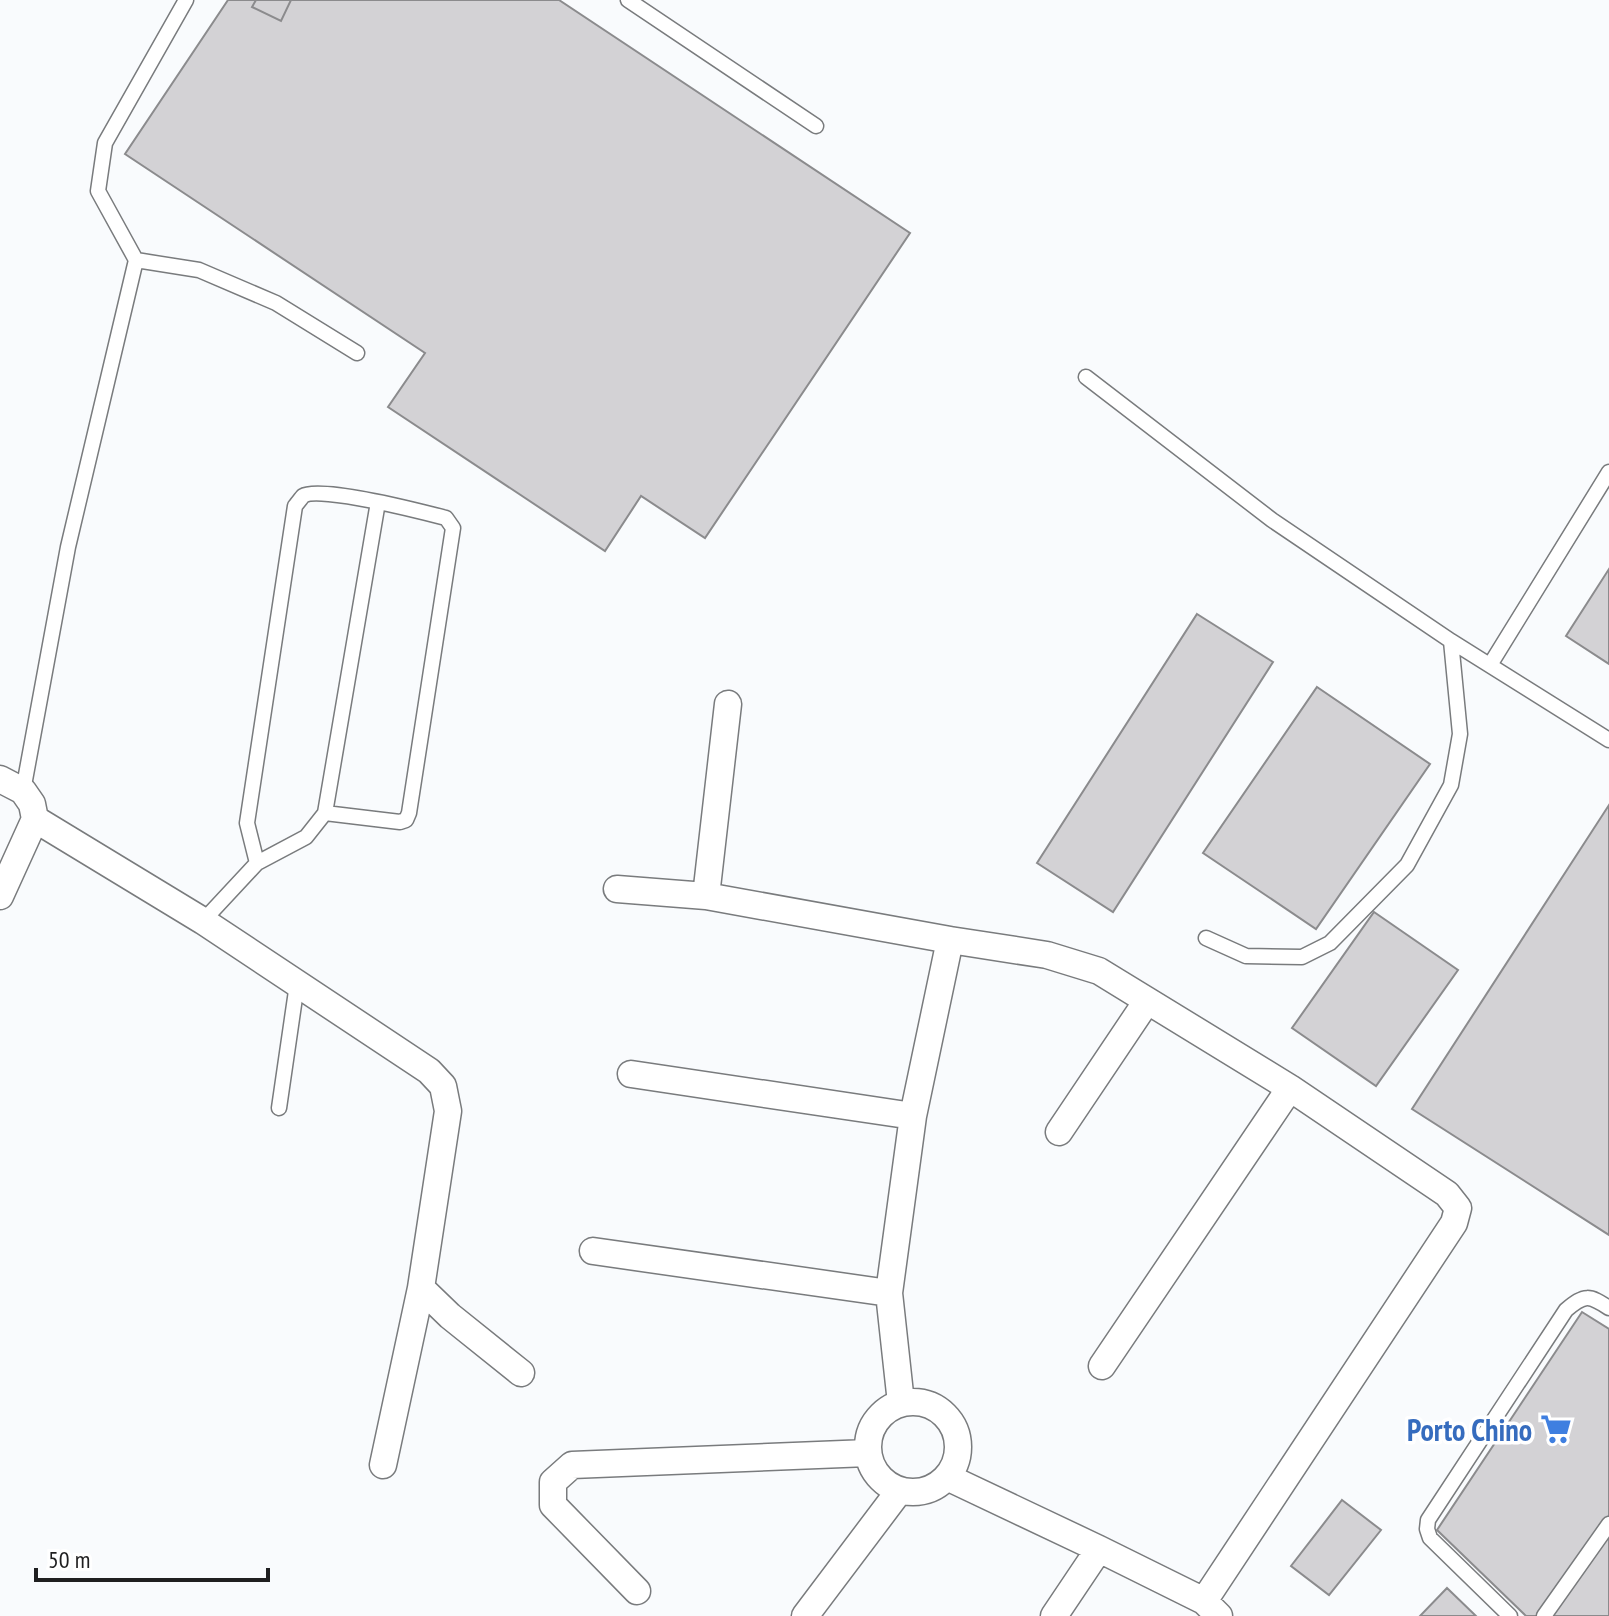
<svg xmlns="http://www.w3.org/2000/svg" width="1609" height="1616" font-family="'PT Sans Narrow',sans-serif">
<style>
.building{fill:#d3d2d5;stroke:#8b8b8d;stroke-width:2}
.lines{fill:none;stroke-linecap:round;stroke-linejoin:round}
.lane-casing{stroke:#797b7d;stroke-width:17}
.street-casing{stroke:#797b7d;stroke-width:29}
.lane{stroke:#fff;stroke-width:14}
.street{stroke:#fff;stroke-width:26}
.labels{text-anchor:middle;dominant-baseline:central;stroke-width:7;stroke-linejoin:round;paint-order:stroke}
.shop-label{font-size:30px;font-weight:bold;fill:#366cbe;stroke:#fff;text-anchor:end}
</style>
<rect width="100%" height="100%" fill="#f9fbfd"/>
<path class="building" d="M228,0H559L910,233L705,538L641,496L605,551L388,407L425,353L125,154Z
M256,0H291L281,21L252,7Z
M1609,569V664L1566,636Z
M1197,614L1273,662L1113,912L1037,863Z
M1317,687L1430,764L1316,929L1203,853Z
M1609,805V1235L1412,1109Z
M1374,912L1458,970L1376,1086L1292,1028Z
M1582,1312L1609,1329V1616H1526L1437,1530Z
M1342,1500L1381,1530L1329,1595L1291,1566Z
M1447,1588L1476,1616H1420Z"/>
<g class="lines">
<defs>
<path id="lane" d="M628,0L816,126
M136,260L199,270L276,303L357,353
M1086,377L1272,520L1451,641L1609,740
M1490,665L1609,472
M23,791L68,547L136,260L98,191L105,143L186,0
M257,863L247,823L295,506C296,505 302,497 303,496C319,485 423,512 446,518L453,528L409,813L406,820L400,822L325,813
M203,921L257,863L306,837L325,813L378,502
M1206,938L1246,956L1302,957L1330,943L1407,865L1451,785L1460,734L1451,641
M279,1108L297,984
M1510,1616L1430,1538L1427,1529L1428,1520L1566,1310C1585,1294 1589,1295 1609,1308
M1544,1616L1609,1524"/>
<path id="street" d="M728,704L706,896L950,940
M0,779L23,791L32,804L35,819L0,896
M35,819L203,921L429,1071L443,1086L448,1111L421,1288L450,1316L521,1373
M617,889L706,896
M631,1074L913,1116
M1059,1132L1147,1001
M593,1251L889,1293
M1102,1366L1290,1088
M868 1447a45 45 0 1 1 90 0a45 45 0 1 1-90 0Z
M901,1403L889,1293L913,1116L950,940L1047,955L1099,971L1290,1088L1447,1194L1458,1208L1454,1223L1204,1601
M383,1465L421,1288
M947,1477L1099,1549L1204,1601L1219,1616
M637,1591L553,1505V1482L572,1465L868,1453
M805,1616L900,1490
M1054,1616L1099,1549"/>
</defs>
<use href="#lane" class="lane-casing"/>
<use href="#street" class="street-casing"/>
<use href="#lane" class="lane"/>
<use href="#street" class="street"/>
</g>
<defs>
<symbol id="supermarket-bare" viewBox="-9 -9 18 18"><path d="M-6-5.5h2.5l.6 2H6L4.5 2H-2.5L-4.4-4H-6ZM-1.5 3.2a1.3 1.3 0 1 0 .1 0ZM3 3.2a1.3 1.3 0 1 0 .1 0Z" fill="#3f7fe0" stroke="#fff" stroke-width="2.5" paint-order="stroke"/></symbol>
</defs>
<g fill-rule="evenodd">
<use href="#supermarket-bare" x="1534" y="1407" width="44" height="44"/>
</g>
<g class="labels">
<g class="shop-label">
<text x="1532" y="1429">Porto Chino</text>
</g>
</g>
<path d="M36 1568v12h232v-12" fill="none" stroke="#1f1f20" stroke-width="4"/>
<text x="48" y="1568" font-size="24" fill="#1f1f20" stroke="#ffffff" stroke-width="6" paint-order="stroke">50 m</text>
</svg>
